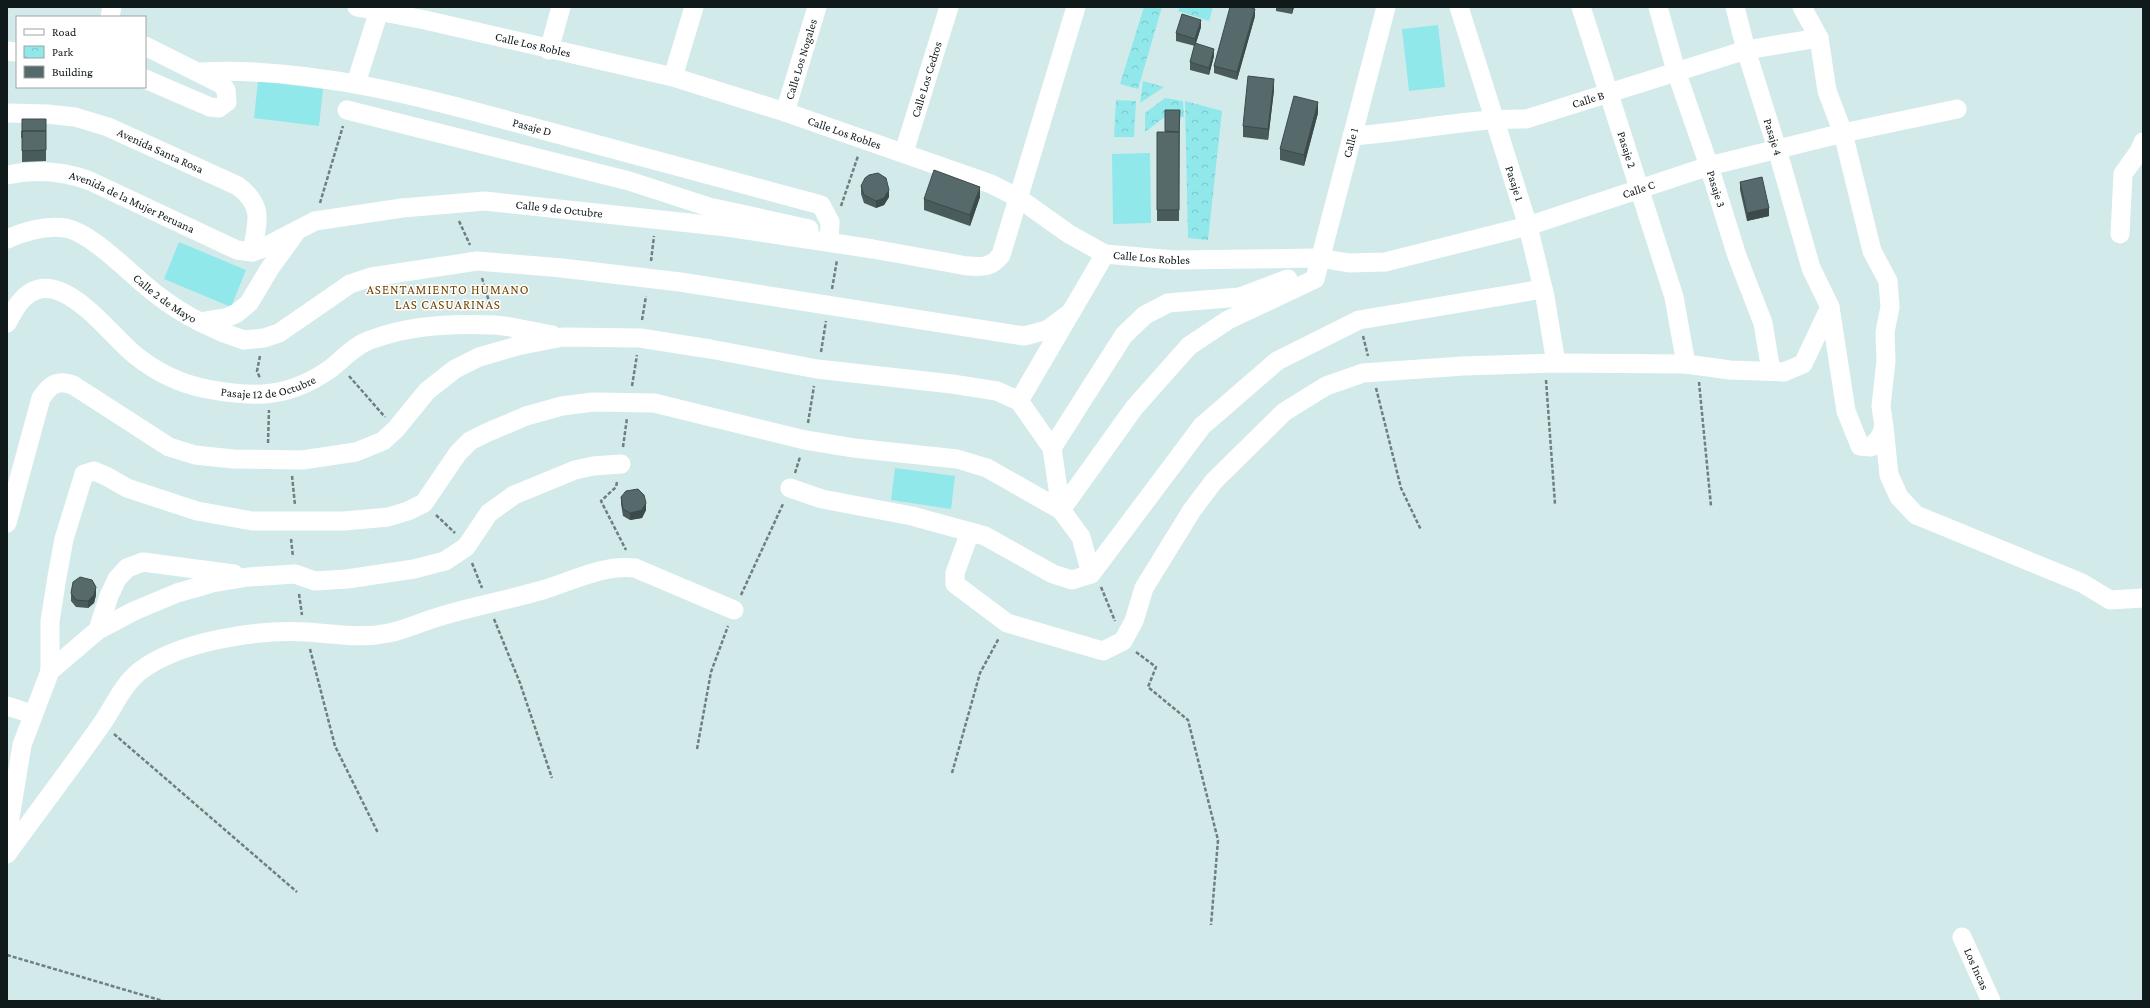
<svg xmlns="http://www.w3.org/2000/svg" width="2150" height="1008" font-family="'Crimson Pro',serif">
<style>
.grass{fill:#90e8eb}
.park{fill:url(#park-crowns)}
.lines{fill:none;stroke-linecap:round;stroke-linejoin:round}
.path{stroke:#6f7f80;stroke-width:2.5;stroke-dasharray:4 2;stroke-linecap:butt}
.street{stroke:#fff;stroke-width:19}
.wall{fill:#4a5b5c}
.shaded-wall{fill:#3c4a4b}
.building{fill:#566a6b;stroke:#3c4a4b}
.labels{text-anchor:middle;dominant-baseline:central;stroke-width:3;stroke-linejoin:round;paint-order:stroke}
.street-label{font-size:12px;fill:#111a1a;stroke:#fff}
.neighbourhood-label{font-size:13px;letter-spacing:1px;fill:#740;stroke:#fff}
</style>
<defs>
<pattern id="park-crowns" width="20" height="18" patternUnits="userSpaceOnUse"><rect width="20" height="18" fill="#90e8eb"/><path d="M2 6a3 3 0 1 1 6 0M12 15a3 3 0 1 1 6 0" fill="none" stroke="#7bc6c9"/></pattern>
</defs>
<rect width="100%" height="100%" fill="#d3eaeb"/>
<path class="grass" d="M1438,25L1445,87L1409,91L1402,29Z
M258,81L323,89L319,126L254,118Z
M1150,153L1151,223L1113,224L1112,154Z
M179,242L246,270L231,307L164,279Z
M895,468L955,476L951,509L891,500Z"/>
<path class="park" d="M1144,7H1162L1138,89L1120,84Z
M1180,7H1213L1209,21L1178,11Z
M1143,81L1164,87L1140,103Z
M1165,98L1183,101L1184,117H1165L1145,132V113Z
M1116,100L1136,101L1134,137H1114Z
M1185,101L1222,111L1208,240L1188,238Z"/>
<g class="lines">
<path class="path" d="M320,203L343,126
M841,206L858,156
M459,221L470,245
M651,261L654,236
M482,278L491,308
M832,289L837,260
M642,320L646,296
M1363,336L1368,356
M821,352L826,321
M260,356L257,371L260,378
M349,376L385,417
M1546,380L1555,504
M1699,382L1711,506
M632,386L637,355
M1376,388L1401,488L1421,530
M808,423L814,386
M268,443L269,410
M623,447L627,418
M795,473L800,457
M292,476L295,505
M617,482L616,487L601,501L626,550
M436,515L455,533
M291,539L293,557
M472,563L482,588
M1101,587L1115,621
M299,594L302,615
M741,595L783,504
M494,619L520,683L552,778
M310,649L335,746L378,833
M1136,652L1156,667L1148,687L1188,720L1218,840L1211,925
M114,734L297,892
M697,749L711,672L728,626
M952,773L980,673L999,638
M7,955L163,1001"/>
<g class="street">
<path id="s1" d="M357,7L425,20L673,77L785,112L991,184L1017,197L1069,234L1105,254L1174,260L1320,258L1349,263L1385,262L1528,226L1709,166L1843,133L1957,109"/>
<path id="s2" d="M1459,7L1528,226L1545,297L1556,363"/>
<path id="s3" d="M1581,7L1674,297L1686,364"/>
<path id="s4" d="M1658,7L1676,71L1709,166L1737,256L1763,323L1771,371"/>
<path d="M1802,7L1819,38L1827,91L1843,133L1872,251L1888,281L1890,307L1885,332L1886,361L1881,406L1884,427L1880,437L1871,447L1860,446L1846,411L1830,307"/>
<path d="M110,17L112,7"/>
<path d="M145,46L221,84L226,90L227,102L219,108L210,107L145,79"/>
<path d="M549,50L561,7"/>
<path d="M7,51L17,52"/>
<path id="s5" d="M199,72C312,66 430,99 539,129C633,154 727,179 821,205L830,222L829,242"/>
<path d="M673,77L694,7"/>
<path d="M356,83L379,11"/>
<path d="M347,110L629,181L709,207L809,229"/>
<path id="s6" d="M785,112L817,7"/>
<path id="s7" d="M7,113L47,114L75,117L108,127L238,186C265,207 257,222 252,252"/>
<path id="s8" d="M1352,136C1411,132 1468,118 1526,119L1746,50L1819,38"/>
<path id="s9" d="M904,152L949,7"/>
<path id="s10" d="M7,175C35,169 63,171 90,181L237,250L252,252L261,249L315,221L402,208L485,201L727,227L873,249L967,266C982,267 991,268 1001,255L1076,7"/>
<path d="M2120,234L2123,174L2140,150L2143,142"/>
<path id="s11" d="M7,239C25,231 46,225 66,228C94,234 132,276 156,294C170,305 184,314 200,322L226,318L237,313L249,303L270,268L294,235"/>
<path d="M200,322L224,333L244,340L264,338L279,333L350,284L371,277L477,261L562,268L680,282L1024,336L1047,330L1071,312"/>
<path id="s12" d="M7,323C11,316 15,308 20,302C57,258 108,334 135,355C156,372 181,384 207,389C255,398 289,398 330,369C342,360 355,345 370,340C408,325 453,323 494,325C513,326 533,332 552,335"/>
<path d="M1019,401L1105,254"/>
<path d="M1884,427L1889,475L1899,497L1916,515L2082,583L2110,600L2143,598"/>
<path d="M1052,448L1124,335L1145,315L1168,303L1240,297L1288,279"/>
<path d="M7,523L41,398C50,385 57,379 73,385L169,447L195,455L233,459L302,460L356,452L383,441L396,429L427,391L455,369L479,357L517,346L563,337L640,338L710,349L817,369L952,384L997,391L1019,401L1052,448L1061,510L1081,537L1091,574L1072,580L1053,574L985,536L912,516L822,499L790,488"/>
<path d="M970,532L955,573V584L1007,623L1103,651L1123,641L1134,621L1144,588L1192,510L1214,481L1284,412L1326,386L1363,373L1463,366L1556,363L1686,364L1730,370L1784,372L1803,364L1830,307L1811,268L1777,149L1746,50L1735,7"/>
<path d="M1091,574L1202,426L1277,361L1359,320L1543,289"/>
<path d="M98,630L109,596L117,579L127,568L143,562L234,574"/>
<path id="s13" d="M50,671V621L57,577L64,539L84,474L94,471L106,476L127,488L197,511L252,521H344L388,517L408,511L424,503L458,453L470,441L486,433L526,416L562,406L593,402L654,403L805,440L854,448L957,459L987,468L1061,510L1134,408L1189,346L1228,320L1315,279L1386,7"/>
<path d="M7,706L32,714"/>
<path d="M7,836L22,745L50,671L98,630L134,611L177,593L212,583L248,577L295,574L315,581L347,579L414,569L445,561L466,547L489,513L514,495L575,470L593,466L621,464"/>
<path d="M7,854C38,811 71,768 101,725C114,707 122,685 140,671C179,641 258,629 307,632C337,634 359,639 389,633C404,630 419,623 435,618C469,607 504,601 539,591C571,582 602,564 635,568L734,610"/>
<path id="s14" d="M1962,937L1991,1001"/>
</g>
</g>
<path class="wall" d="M1276,7H1294L1292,14L1276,11Z
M1255,16L1237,80L1214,73V66Z
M1201,27L1196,43L1214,56L1209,75L1190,70V62L1195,46L1176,41V33Z
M1274,90L1268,140L1243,137V126Z
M1165,110H1180L1179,221H1157V132H1165Z
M1318,113L1304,166L1280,160V149Z
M22,119H46V161L22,162Z
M1740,182L1769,216L1747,221L1740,190Z
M861,186L889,197L884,205L876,208L864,203L861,194Z
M980,197L970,226L924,210V199Z
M621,497L646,510L642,518L630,520L623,516L621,504Z
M71,593L96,595L94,603L88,608L76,607L71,601Z"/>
<path class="shaded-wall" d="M1292,7H1294L1292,14Z
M1255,9V16L1237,80V72Z
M1201,20V27L1195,46V39Z
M1214,49V56L1209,75V68Z
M1274,79V90L1268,140V129Z
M1318,102V113L1304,166V155Z
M980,187V197L970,226V215Z
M889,190V197L884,205L876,208V201Z
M1769,208V216L1747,221V213Z
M646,503V510L642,518L630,520V513Z
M96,587V595L94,603L88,608V601Z"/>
<path class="building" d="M1230,7H1249L1255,9L1237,72L1214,66Z
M1182,14L1201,20L1195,39L1176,33Z
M1195,43L1214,49L1209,68L1190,62Z
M1248,76L1274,79L1268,129L1243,126Z
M1294,96L1318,102L1304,155L1280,149Z
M1165,110H1180L1179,132L1165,131Z
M22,119H46V131H22V138Z
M22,131H46V150L22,151Z
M1157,132H1179V210H1157Z
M934,170L980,187L970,215L924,199Z
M878,173L886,178L889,190L884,198L876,201L864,195L861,186L865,178L869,175Z
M1762,177L1769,208L1747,213L1740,182Z
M638,489L644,495L646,503L642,510L630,513L623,509L621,497L626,491Z
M80,577L92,580L96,587L94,595L88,601L76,600L71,593L73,582Z"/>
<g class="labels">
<g class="street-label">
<text stroke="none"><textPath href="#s1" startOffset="180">Calle Los Robles</textPath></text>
<text stroke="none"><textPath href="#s6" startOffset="55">Calle Los Nogales</textPath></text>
<text stroke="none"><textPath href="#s9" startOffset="76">Calle Los Cedros</textPath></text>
<text stroke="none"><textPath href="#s8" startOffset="240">Calle B</textPath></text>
<text stroke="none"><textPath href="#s5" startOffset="339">Pasaje D</textPath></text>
<text stroke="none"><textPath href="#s1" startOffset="504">Calle Los Robles</textPath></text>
<text transform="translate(1773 137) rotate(73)">Pasaje 4</text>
<text stroke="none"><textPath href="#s13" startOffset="1739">Calle 1</textPath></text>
<text stroke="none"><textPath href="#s7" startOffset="160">Avenida Santa Rosa</textPath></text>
<text stroke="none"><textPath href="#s3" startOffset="150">Pasaje 2</textPath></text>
<text stroke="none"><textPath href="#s2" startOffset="185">Pasaje 1</textPath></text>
<text stroke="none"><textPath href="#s1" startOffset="1338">Calle C</textPath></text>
<text stroke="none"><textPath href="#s4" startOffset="191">Pasaje 3</textPath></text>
<text stroke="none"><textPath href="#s10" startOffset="131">Avenida de la Mujer Peruana</textPath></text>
<text stroke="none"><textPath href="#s10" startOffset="578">Calle 9 de Octubre</textPath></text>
<text stroke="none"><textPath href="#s1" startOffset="840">Calle Los Robles</textPath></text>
<text stroke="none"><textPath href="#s11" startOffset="183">Calle 2 de Mayo</textPath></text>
<text stroke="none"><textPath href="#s12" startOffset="311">Pasaje 12 de Octubre</textPath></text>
<text stroke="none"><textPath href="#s14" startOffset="35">Los Incas</textPath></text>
</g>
<g class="neighbourhood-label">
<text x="448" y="289">ASENTAMIENTO HUMANO<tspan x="448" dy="15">LAS CASUARINAS</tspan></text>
</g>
</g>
<rect width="2150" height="1008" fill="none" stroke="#111a1a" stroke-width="16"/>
<rect x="16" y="16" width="130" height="72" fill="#ffffff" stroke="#a0a3a3"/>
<rect x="24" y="29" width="20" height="6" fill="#ffffff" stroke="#a0a3a3"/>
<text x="52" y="36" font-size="12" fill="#111a1a">Road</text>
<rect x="24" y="46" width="20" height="12" fill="url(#park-crowns)" stroke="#a0a3a3"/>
<text x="52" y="56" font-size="12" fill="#111a1a">Park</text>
<rect x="24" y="66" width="20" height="12" fill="#566a6b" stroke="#a0a3a3"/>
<text x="52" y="76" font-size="12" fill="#111a1a">Building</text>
</svg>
